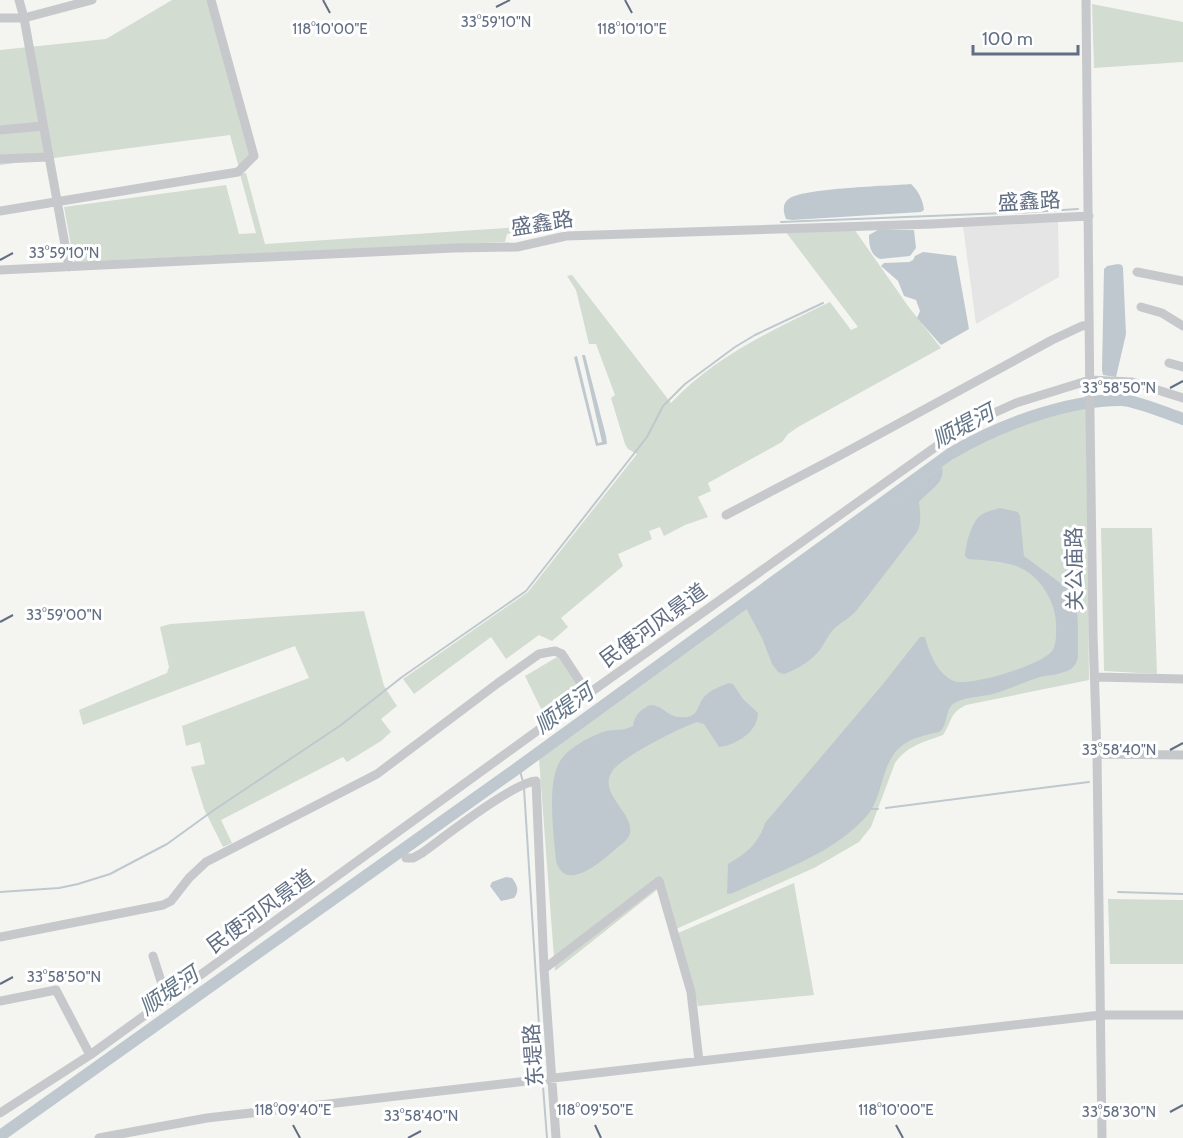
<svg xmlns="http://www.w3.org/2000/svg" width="1183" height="1138" font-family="Cabin,'Noto Sans SC',sans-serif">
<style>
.built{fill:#e4e5e4}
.green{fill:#d3dcd1}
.water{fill:#bfc8cf}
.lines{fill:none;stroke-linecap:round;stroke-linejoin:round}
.stream{stroke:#bfc8cf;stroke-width:2}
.river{stroke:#bfc8cf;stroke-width:12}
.minor{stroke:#c6c8cc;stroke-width:9}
.ticks{fill:none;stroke:#626e83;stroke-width:2}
.labels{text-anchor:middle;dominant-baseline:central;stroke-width:6;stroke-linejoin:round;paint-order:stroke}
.street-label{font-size:21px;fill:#626e83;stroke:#fff}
.water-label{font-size:22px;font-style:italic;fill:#627688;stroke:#fff}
.ticks-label{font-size:15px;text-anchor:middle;fill:#626e83;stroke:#fff;stroke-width:6;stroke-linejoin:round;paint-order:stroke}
</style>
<rect width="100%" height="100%" fill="#f4f5f0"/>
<path class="built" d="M1058,222L1059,277L976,324L963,226Z"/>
<path class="green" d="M172,0H207L250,154L239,168L230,135L0,165V50L106,39Z
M1092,4L1183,22V62L1094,68Z
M246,173L265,244L537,226L534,230L507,234L505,242L74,262L64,207L226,185L239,234L256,233L240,174Z
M854,229L908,306L941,348L798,427L788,434L782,442L708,483L711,491L698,497L708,517L685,525L664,536L660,527L649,531L652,539L618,554L623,566L561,618L568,627L552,641L539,635L506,659L491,637L414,694L403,679L528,592L637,454L628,449L625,444L611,398L615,395L596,344H589L576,290L567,276L572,275L671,403C715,356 773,330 830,302L851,330L858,327L785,231Z
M1086,409L1089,680L966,705C948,714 953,721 943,735C924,742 908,745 895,763L871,827L859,842L814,868L676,929L663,885L555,971L539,759L967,449C1002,432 1047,411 1086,409Z
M1101,528H1152L1157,674L1104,671Z
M364,611L384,686L397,706L381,719L391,732L381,741L347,762L343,757L221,820L232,843L223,847L204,809L191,767L205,764L200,742L186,746L182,726L309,678L295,646L83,725L79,710L167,673L169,667L160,627L170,624Z
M557,657H561L585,694L547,721L525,676Z
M794,883L814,995L698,1006L678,933Z
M1108,899L1183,900V964H1110Z"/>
<path class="water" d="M911,184C918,190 923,200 924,210L921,212L792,220L786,219C783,211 782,203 790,198C807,188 887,186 911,184Z
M878,230H914L916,248L910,256L880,259C870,255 869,244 869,235Z
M923,252L956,256L969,329L941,345L917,318L920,311L916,300L904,296L898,281L881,266L884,263L909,262L913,260L915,256Z
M1118,264L1122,265L1123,268L1126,334L1116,377L1103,375L1102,370L1104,269L1107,266Z
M582,355H585L606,436L607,444L596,446L574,357L577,356L598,443L602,442Z
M942,467C946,483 928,491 919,502C920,513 922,522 917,532L857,610C849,619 839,623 832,631C828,636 825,642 822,647C813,660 798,669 784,674L778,672L772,664L762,638L746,608Z
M1000,508L1018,512L1020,516L1024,556L1071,591C1081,610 1077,636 1078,657C1077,661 1075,666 1071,669C1063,674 1050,675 1040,677C1024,682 1009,689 993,694C981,697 962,697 953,704C945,710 948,726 939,732C936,733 933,733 930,734C914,738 901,742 892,757C880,777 881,802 864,819C829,856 778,871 733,893L727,894L728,864C746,854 759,843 765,823L883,684L920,637H925C929,653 938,675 954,681C970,687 1042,665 1052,651C1057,644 1056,632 1056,624C1056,600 1037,571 1013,565C999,561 982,560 968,559L965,556C966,544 971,522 981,515C987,511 994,510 1000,508Z
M729,683L733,684L743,699L758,713C758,731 737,745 719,747L704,724L697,722C679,728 624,756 613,770C596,793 634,812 630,833C629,839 623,843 618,847C604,859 566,895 556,861C554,835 545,777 563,757C571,747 586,739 598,734C611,727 620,733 633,726C635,714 640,710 650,705C665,705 666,719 686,717C699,716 697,705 704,697C710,690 721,686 729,683Z
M506,877L512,878C517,885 520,890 514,898L501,901L490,886L492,882Z"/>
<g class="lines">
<path class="stream" d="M1015,213L1078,209
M781,222L1005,213
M519,767L523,782
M524,788L542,1073
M886,808L1089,782
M872,809H878
M0,892L59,888L78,884L110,874L167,844L214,810L341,725L402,677L526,591L647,437L663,406L685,384L735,347L755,335L823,303
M1118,892L1183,894
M543,1086L547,1138"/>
<path class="river" d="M0,1136L519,767L950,454C997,426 1065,400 1121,400C1135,400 1168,414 1183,419"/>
<path class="minor" d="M19,0L24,18L69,267
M1086,0L1090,414L1093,634L1097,754L1102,1138
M0,18H24L92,0
M0,130L43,126
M0,159L49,157
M0,211L238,172L254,156L211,0
M0,270L454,248L517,247L566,236L932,224L1089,216
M1137,272L1183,281
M1141,307L1162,313L1183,326
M1169,363L1183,367
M726,515L837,457L1052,340L1082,326L1089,325
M1096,677L1183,679
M1097,754L1183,755
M406,858H413L422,853C443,838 514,782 536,781L544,969L556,1138
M0,937L163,905L171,901L189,878L206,862L377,774L498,683L539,654L555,651L562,654L588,694
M153,956L167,1000
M544,969L659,881L691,992L699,1061
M0,1001L56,990L90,1055
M0,1113L90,1055L588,694L965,426L1016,403L1090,380L1132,382L1183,398
M99,1138L207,1118L1101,1015H1183"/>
</g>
<path class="ticks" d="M323,0L330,13M625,0L632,13M496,7L510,0M0,260L13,253M1170,388L1183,381M0,622L13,615M1170,750L1183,743M0,984L13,977M1170,1112L1183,1105M293,1125L300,1138M595,1125L601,1138M896,1125L903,1138M408,1138L421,1131"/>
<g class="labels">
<g class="street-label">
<text transform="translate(1029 201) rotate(-3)">盛鑫路</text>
<text transform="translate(542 223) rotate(-9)">盛鑫路</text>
<text transform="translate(1074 569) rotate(-91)">关公庙路</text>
<text transform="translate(653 625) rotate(-36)">民便河风景道</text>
<text transform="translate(260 911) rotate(-36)">民便河风景道</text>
<text transform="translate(533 1055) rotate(-94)">东堤路</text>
</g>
<g class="water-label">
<text transform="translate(963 426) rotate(-28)">顺堤河</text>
<text transform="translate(564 709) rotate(-36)">顺堤河</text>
<text transform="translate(169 991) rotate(-35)">顺堤河</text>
</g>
</g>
<g class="ticks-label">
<text x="496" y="27">33°59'10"N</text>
<text x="330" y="34">118°10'00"E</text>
<text x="632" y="34">118°10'10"E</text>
<text x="64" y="258">33°59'10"N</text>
<text x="1119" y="393">33°58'50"N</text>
<text x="64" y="620">33°59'00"N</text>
<text x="1119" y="755">33°58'40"N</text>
<text x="64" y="982">33°58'50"N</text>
<text x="293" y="1115">118°09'40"E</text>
<text x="595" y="1115">118°09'50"E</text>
<text x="896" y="1115">118°10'00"E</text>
<text x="1119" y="1117">33°58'30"N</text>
<text x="421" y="1121">33°58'40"N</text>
</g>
<path d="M973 45v9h105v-9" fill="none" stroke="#626e83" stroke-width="3"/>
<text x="982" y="45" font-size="18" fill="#626e83" stroke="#ffffff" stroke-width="4.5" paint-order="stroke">100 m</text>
</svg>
